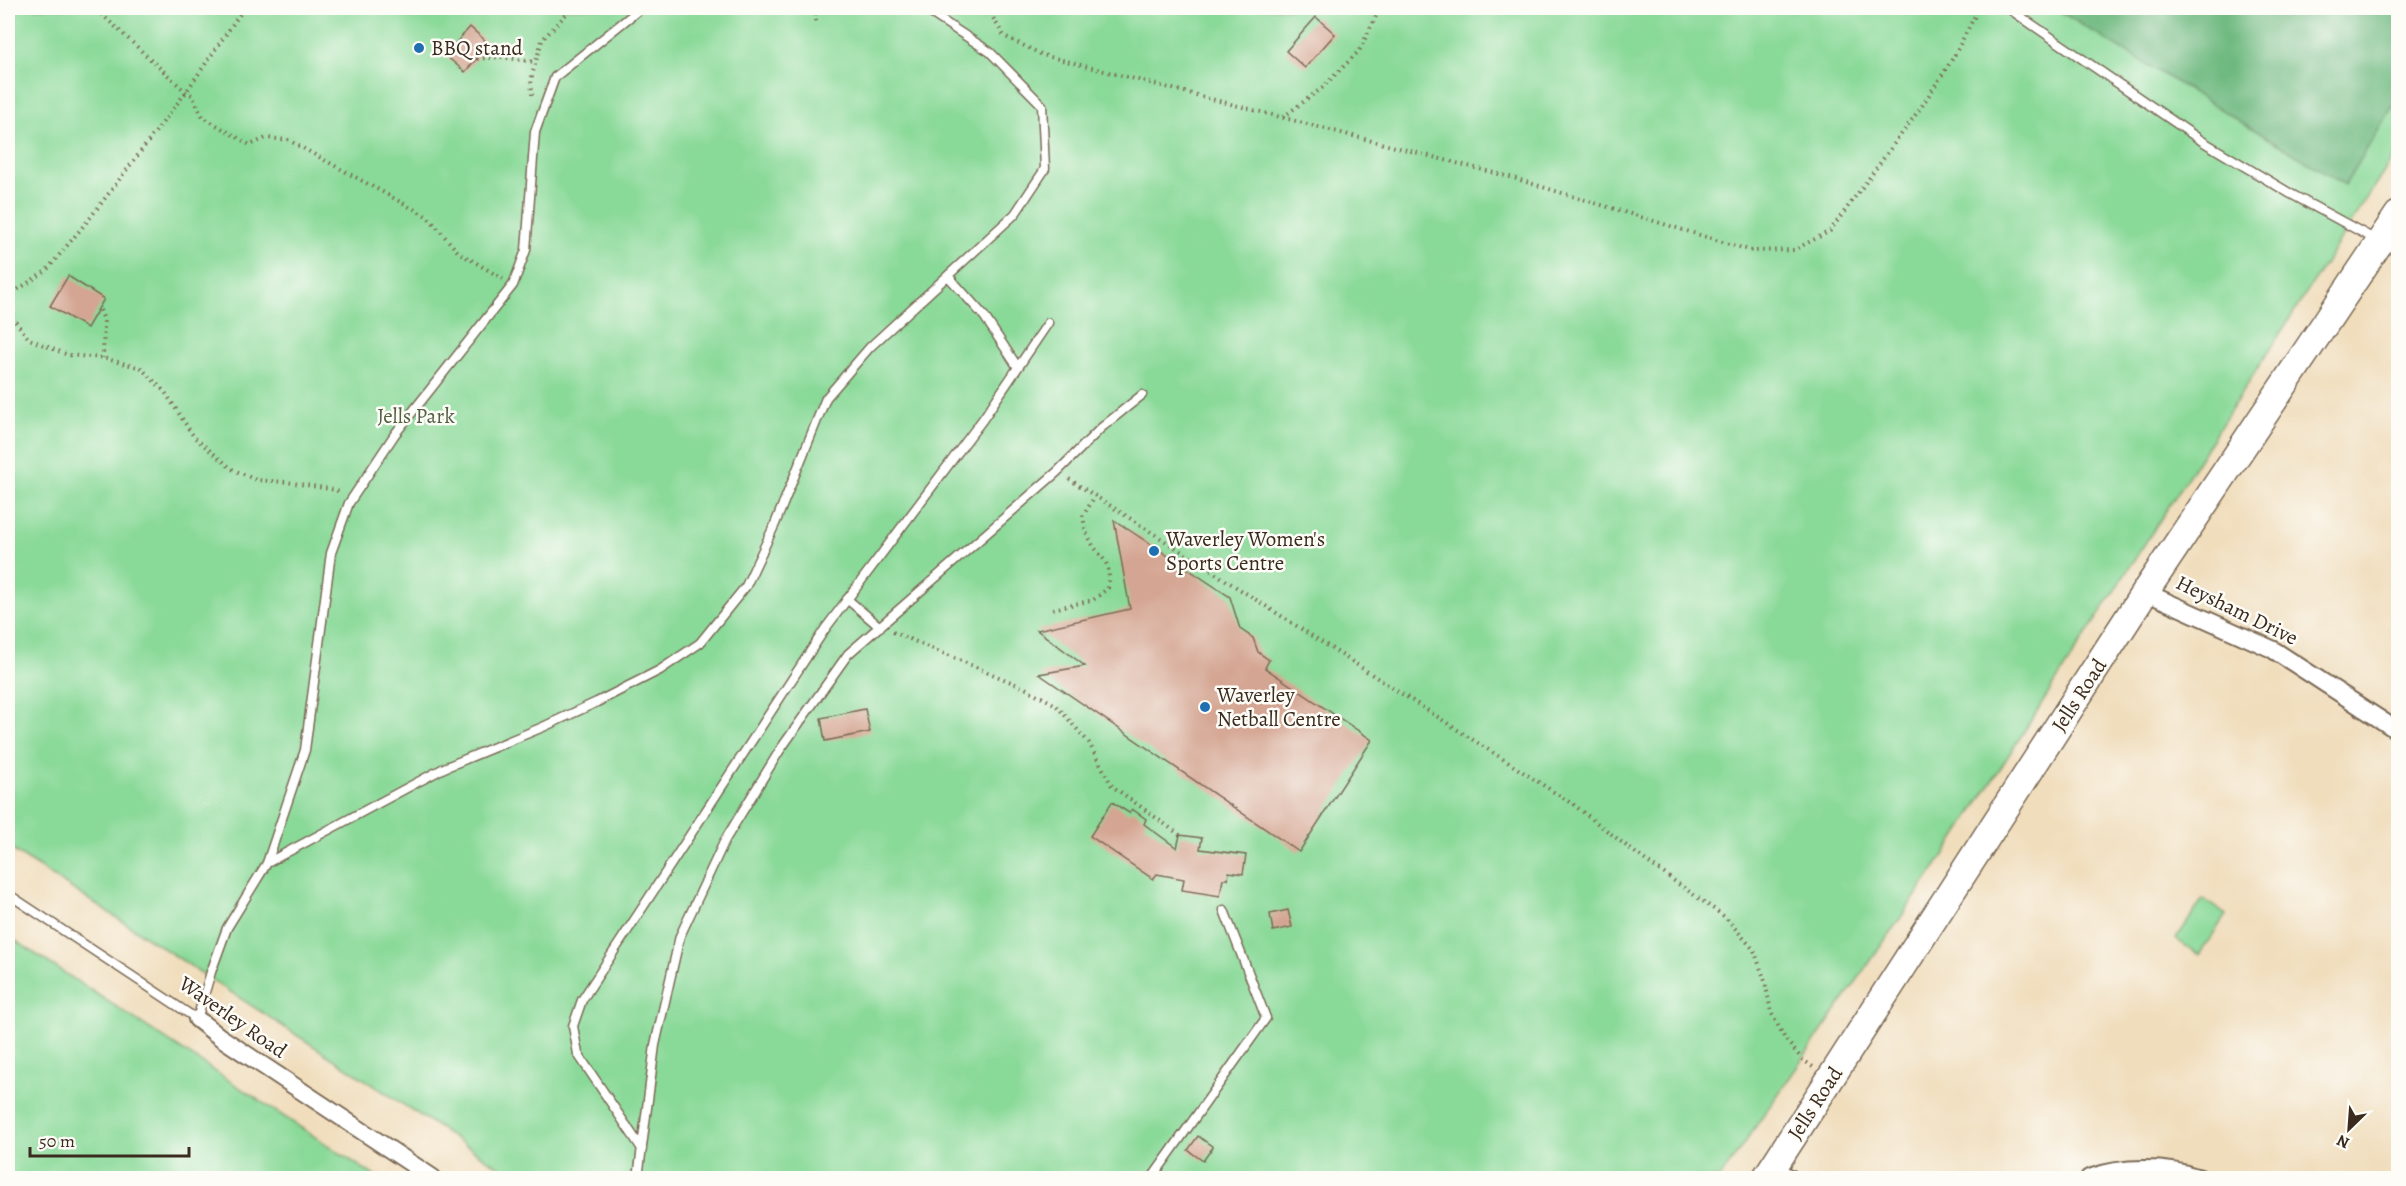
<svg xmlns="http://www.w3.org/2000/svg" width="2406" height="1186" font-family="Alegreya,serif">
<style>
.green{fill:#89d998;stroke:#62825b;stroke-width:1.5}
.forest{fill:#6eb980;stroke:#54724f;stroke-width:1.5}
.building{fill:#d4a592}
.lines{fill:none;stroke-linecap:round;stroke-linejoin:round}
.lane-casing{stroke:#7a6955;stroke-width:11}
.street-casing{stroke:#7a6955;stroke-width:20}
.primary-casing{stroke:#7a6955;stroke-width:30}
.path{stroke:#7a6955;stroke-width:4;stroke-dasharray:1.5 4.5;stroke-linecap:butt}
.lane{stroke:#fff;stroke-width:8}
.street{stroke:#fff;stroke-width:16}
.primary{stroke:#fff;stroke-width:27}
.poi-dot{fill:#1f6fb2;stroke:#fdfcf7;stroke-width:2}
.labels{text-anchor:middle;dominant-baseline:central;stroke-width:5;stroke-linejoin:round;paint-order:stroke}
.poi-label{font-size:21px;fill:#3b2a1e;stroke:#fdfcf7;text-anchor:start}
.park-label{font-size:21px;fill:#525f43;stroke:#fdfcf7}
.street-label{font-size:21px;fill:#3b2a1e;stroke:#fdfcf7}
</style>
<rect width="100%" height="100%" fill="#fdfcf7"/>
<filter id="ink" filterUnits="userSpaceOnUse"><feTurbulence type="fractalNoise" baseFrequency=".0167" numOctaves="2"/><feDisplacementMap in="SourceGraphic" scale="12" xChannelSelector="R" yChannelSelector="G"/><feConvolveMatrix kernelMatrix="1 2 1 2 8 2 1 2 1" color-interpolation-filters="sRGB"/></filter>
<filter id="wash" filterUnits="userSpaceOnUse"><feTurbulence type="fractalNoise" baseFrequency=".008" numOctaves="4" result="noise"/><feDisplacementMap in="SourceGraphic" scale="24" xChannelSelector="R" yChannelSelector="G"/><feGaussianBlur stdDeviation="1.35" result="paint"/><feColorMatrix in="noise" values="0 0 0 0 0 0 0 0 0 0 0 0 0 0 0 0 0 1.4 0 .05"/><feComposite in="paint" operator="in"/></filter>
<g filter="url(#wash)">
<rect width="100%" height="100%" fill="#f0ddbc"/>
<path class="green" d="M8,8H2398V150L1949,848L1720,1178H516L8,847Z
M2203,899L2226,915L2199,955L2176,939Z
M8,936L378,1178H8Z"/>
<path class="forest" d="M2054,8H2398V98L2345,185Z"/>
<g id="blocks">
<path class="building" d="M1316,17L1335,34L1305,68L1286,51Z
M470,27L489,44L465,72L445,55Z
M68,276L104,299L87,328L50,306Z
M1114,520L1230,597L1240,629L1253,638L1258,652L1269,660L1265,668L1372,740L1299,852L1039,674L1085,666L1037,630L1130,609Z
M865,709L870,732L825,741L821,718Z
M1112,802L1129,813L1132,809L1146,819L1144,824L1177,848L1180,835L1202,838L1200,849L1246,855L1243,874L1229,872L1228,879H1223L1220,896L1182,890L1184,879L1157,874L1153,879L1090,836Z
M1288,910L1292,927L1273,931L1270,914Z
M1198,1136L1213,1147L1203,1161L1188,1150Z"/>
</g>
</g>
<g filter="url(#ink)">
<use href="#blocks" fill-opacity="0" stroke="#7a6955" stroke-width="1.5"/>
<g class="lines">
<defs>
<path id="lane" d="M2008,8L2202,141L2291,194L2378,241
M948,276L984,316L1017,366
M847,599L880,627
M267,863L444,768L543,727L597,702L660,670L700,643L746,586L775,524L826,398L870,347L1015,214L1045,169L1042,105L990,52L923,8
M8,894L197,1019L211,972L227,928L267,863L305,750L331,553L349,503L395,434L513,285L526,250L535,132L555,77L641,8
M642,1149L578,1054L573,1026L582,1000L825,629L983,419L1048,323
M638,1178L655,1045L680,936L725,840L780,750L848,654L1057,472L1101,428L1142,395
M1152,1178L1266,1018L1224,910"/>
<path id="street" d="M2145,592L2272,649L2398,731
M197,1019L220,1037L433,1178
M1773,1168L1790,1178
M2089,1178C2122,1166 2167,1166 2200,1178"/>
<path id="primary" d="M1766,1178L2145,592L2398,215"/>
</defs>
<use href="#lane" class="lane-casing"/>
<use href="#street" class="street-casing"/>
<use href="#primary" class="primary-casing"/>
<path class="path" d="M814,8L816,22
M987,8L1004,36L1043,55L1510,177L1752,251L1794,250L1830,231L1922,106L1953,58L1979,8
M97,10L186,92L192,95L203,117L250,145L266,138L288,140L428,217L458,252L503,279
M477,59L500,57L536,62
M532,95L531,79L542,40L572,8
M1283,117L1322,88L1359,51L1380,8
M8,296L46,271L90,218L186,92L244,8
M100,310L104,320L103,358
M8,312L29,339L68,355L103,358L141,368L165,392L194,437L232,469L256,480L287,482L336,490L341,494
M1069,479L1574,805L1642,858L1725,917L1754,950L1765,981L1771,1012L1785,1039L1802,1059L1813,1067
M1053,609L1093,600L1108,588C1113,558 1098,559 1088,536C1085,530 1084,522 1083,516L1095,496
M893,632L1025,688L1056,705L1089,743L1112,786L1180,835"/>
<use href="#lane" class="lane"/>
<use href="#street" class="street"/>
<use href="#primary" class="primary"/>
</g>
</g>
<g class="poi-dot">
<circle cx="419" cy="48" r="6"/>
<circle cx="1154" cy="551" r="6"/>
<circle cx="1205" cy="707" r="6"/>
</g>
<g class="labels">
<g class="poi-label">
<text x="431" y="48">BBQ stand</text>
<text x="1166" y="539">Waverley Women's<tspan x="1166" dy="24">Sports Centre</tspan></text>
<text x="1217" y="695">Waverley<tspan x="1217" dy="24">Netball Centre</tspan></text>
</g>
<g class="park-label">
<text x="416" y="416">Jells Park</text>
</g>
<g class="street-label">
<text transform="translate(2237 610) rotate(26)">Heysham Drive</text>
<text transform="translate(2079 695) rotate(-57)">Jells Road</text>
<text transform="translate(233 1017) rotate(35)">Waverley Road</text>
<text transform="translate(1815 1103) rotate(-57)">Jells Road</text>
</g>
</g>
<rect width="2406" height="1186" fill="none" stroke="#fdfcf7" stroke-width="30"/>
<g transform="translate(2349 1129) rotate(205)" stroke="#fdfcf7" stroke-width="4.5" paint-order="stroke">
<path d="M0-4.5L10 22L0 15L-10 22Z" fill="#3b2a1e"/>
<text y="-9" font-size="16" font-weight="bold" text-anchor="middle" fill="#3b2a1e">N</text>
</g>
<path d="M30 1147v9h159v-9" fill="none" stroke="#3b2a1e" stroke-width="3"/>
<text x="39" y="1147" font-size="18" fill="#3b2a1e" stroke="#fdfcf7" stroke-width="4.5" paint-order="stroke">50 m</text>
</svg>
